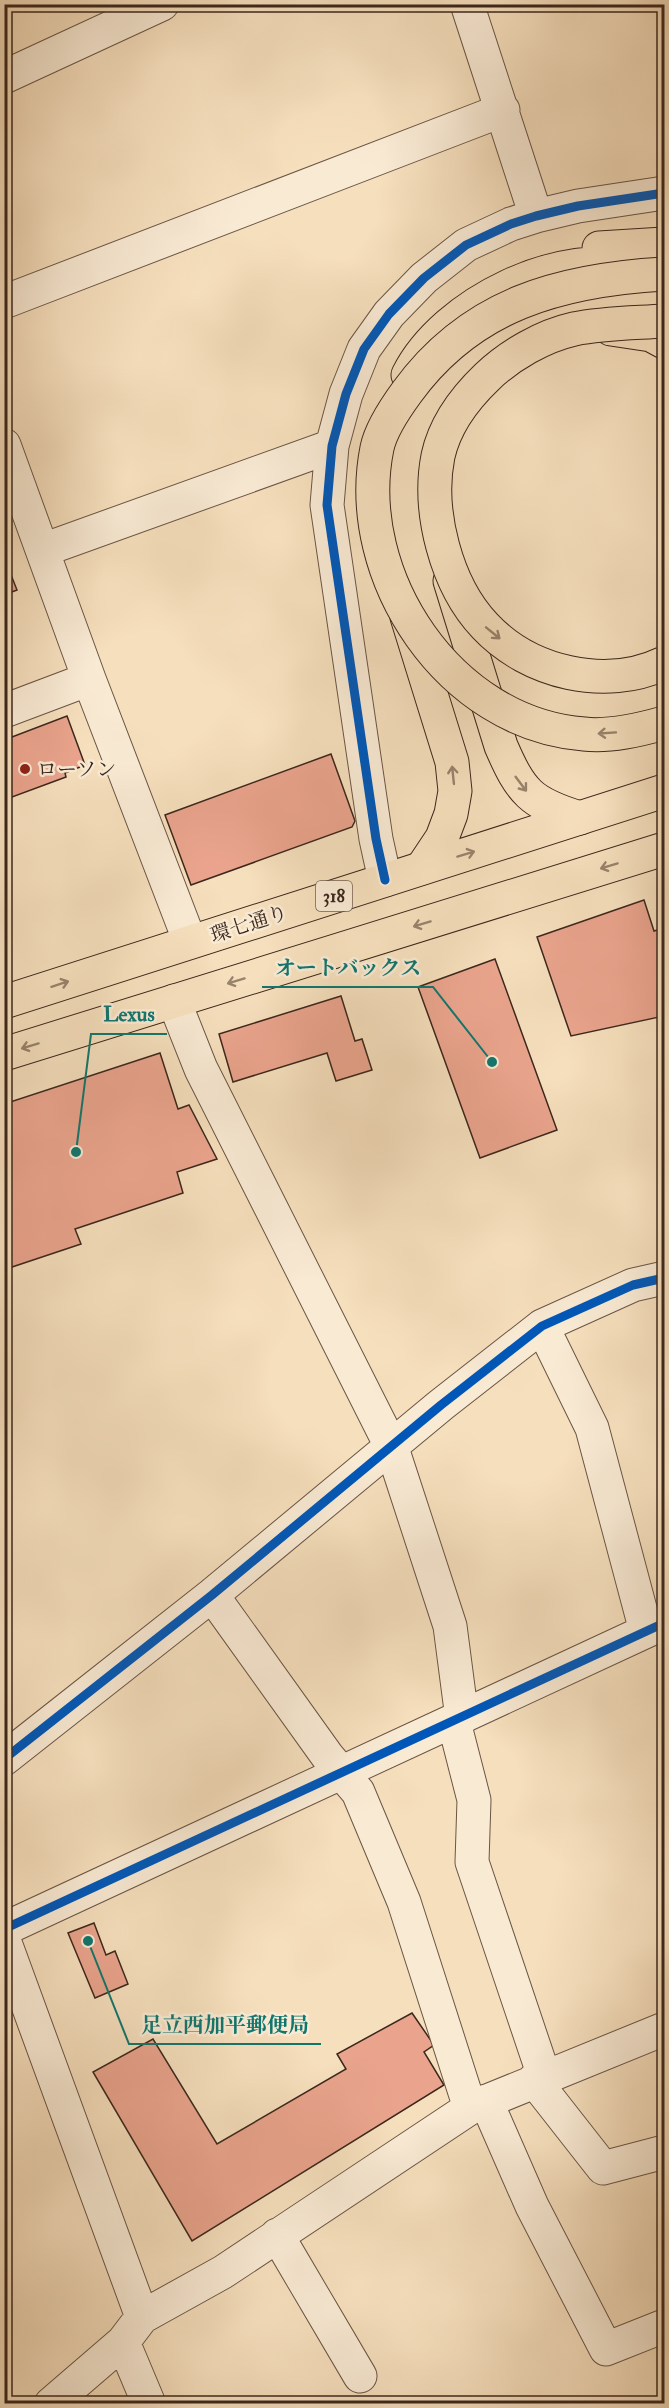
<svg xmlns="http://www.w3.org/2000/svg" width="669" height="2408" font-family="'IM FELL Double Pica','Noto Serif JP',serif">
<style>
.building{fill:#eaa48d;stroke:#3b271c;stroke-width:1.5}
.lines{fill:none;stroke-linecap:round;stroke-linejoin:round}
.minor-casing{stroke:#6a5544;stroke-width:35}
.major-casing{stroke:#3b271c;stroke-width:35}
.highway-casing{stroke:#3b271c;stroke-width:35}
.minor{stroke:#f9ead4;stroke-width:33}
.major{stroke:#f6dfbd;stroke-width:33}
.highway{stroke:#f6dfbd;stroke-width:33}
.highway-bridge-casing{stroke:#3b271c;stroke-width:35;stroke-linecap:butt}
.highway-bridge{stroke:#f6dfbd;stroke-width:33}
.cycleway-casing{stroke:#f9ead4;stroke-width:13}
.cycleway{stroke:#0057b8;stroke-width:9}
.oneway{stroke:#98836c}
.poi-dot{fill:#8f2418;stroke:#f9ead4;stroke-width:2}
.labels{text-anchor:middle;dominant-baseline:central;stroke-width:5;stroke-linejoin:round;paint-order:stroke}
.shield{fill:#f9ead4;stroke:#746253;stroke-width:1.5}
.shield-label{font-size:18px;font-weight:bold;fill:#3b271c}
.poi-label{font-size:20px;fill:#3b271c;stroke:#f9ead4;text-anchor:start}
.street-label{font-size:20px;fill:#3b271c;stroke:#f9ead4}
.leader{fill:none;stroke:#0f766e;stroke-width:2}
.callout-dot{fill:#0f766e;stroke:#f9ead4;stroke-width:2}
.callout-label{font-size:21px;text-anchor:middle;font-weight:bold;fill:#0f766e;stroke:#f9ead4;stroke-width:5;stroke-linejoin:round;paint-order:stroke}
</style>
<rect width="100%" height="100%" fill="#f6dfbd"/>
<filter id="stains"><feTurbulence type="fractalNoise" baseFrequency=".00333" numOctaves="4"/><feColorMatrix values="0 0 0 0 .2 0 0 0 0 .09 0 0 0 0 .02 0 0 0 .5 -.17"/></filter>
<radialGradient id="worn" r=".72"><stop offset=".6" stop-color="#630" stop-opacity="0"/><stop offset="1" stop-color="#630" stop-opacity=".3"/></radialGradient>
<path class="building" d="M4,557L17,590L4,595Z
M67,716L85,765L65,773L66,777L4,800V740Z
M331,754L355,821L352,827L191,885L165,815Z
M644,900L654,931L664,928V1016L571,1036L537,937Z
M495,959L557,1130L480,1158L418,987Z
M341,996L355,1041L362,1039L372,1070L336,1081L327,1053L233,1082L219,1034Z
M160,1053L178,1109L189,1105L217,1159L177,1172L183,1193L75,1229L81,1244L12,1267L4,1251V1104Z
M94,1923L106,1955L115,1951L128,1984L95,1998L68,1933Z
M412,2013L434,2045L424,2052L444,2085L192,2241L93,2072L153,2039L217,2144L346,2069L337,2054Z"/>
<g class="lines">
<defs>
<path id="minor" d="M467,4L536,216
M4,77L162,4
M4,302L503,110
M4,445L89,679L190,942
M43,550L332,446
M4,711L89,679
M385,880L376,839L327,505L332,446L346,394L364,349L389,314L424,278L466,245L511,224L536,216L578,206L664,193
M174,1001L201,1069L392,1448L450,1626L462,1718
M542,1326L592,1428L646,1631
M212,1595L328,1757L358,1792L404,1902L470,2108
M454,1722L474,1800L472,1862L544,2076
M4,1759L212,1595L441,1405L542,1326L633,1285L664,1278
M4,1929L664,1623
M4,1940L142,2317
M534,2080L603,2168L664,2152
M486,2101L532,2206L606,2349L664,2326
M277,2235L360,2376
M123,2342L149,2404
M51,2404L123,2342L142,2317L223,2272L470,2108L664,2029"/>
<path id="major" d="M4,1002L664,791
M4,1054L664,849"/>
<path id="highway" d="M599,248L664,244
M611,329L651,335L664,342
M408,375C444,303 563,245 641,269
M450,581L501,746C521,792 530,803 580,818
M407,617L452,762L455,791L451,814L442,838L422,868"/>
</defs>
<use href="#minor" class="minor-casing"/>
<use href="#major" class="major-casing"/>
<use href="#highway" class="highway-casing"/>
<use href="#minor" class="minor"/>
<use href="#major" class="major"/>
<use href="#highway" class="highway"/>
<defs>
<path id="highway-bridge" d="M664,274C560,280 471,304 407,392C396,407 381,429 377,448C351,577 450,724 584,734C610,737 639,730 664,723
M664,321C635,323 603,323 574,329C543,336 510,355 487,377C465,398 445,424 438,456C427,511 446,585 485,626C529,673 606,691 664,663"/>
</defs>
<use href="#highway-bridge" class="highway-bridge-casing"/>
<use href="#highway-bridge" class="highway-bridge"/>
<defs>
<path id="cycleway" d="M385,880L376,839L327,505L332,446L346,394L364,349L389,314L424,278L466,245L511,224L536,216L578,206L664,193
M4,1759L212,1595L441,1405L542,1326L633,1285L664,1278
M4,1929L664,1623"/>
</defs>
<use href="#cycleway" class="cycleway-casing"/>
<use href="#cycleway" class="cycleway"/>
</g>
<defs><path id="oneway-shaft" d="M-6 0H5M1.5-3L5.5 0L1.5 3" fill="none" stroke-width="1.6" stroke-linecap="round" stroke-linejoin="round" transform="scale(1.5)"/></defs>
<g class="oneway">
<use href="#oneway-shaft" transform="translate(493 633) rotate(39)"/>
<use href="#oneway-shaft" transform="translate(607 733) rotate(176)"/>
<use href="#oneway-shaft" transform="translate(453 775) rotate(-96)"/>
<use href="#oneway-shaft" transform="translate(521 784) rotate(53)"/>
<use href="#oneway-shaft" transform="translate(466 854) rotate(-17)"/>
<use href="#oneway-shaft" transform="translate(609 866) rotate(163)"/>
<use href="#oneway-shaft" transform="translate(422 924) rotate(163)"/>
<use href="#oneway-shaft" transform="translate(236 981) rotate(163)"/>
<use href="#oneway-shaft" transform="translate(60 984) rotate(-18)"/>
<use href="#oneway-shaft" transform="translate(30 1046) rotate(163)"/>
</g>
<circle class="poi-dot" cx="25" cy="769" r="6"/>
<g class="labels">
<rect class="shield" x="316" y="881" width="36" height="30" rx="4.5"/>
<g class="shield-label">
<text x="334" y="896">318</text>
</g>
<g class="poi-label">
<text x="37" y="769">ローソン</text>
</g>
<g class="street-label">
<text transform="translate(249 924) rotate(-18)">環七通り</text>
</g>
</g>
<path class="leader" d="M492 1062L433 987H262M76 1152L91 1034H167M88 1941L129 2044H321"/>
<g class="callout-dot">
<circle cx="492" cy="1062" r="6"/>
<circle cx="76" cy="1152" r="6"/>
<circle cx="88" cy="1941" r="6"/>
</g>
<g class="callout-label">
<text x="348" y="975">オートバックス</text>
<text x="129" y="1021">Lexus</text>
<text x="225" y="2032">足立西加平郵便局</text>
</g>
<rect width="669" height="2408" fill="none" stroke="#f6dfbd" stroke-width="24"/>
<rect x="6" y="6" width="657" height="2396" fill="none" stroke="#3b271c" stroke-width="3"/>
<rect x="12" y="12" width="645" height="2384" fill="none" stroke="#3b271c" stroke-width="1.5"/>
<rect width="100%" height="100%" filter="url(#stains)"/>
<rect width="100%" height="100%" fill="url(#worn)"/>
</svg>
